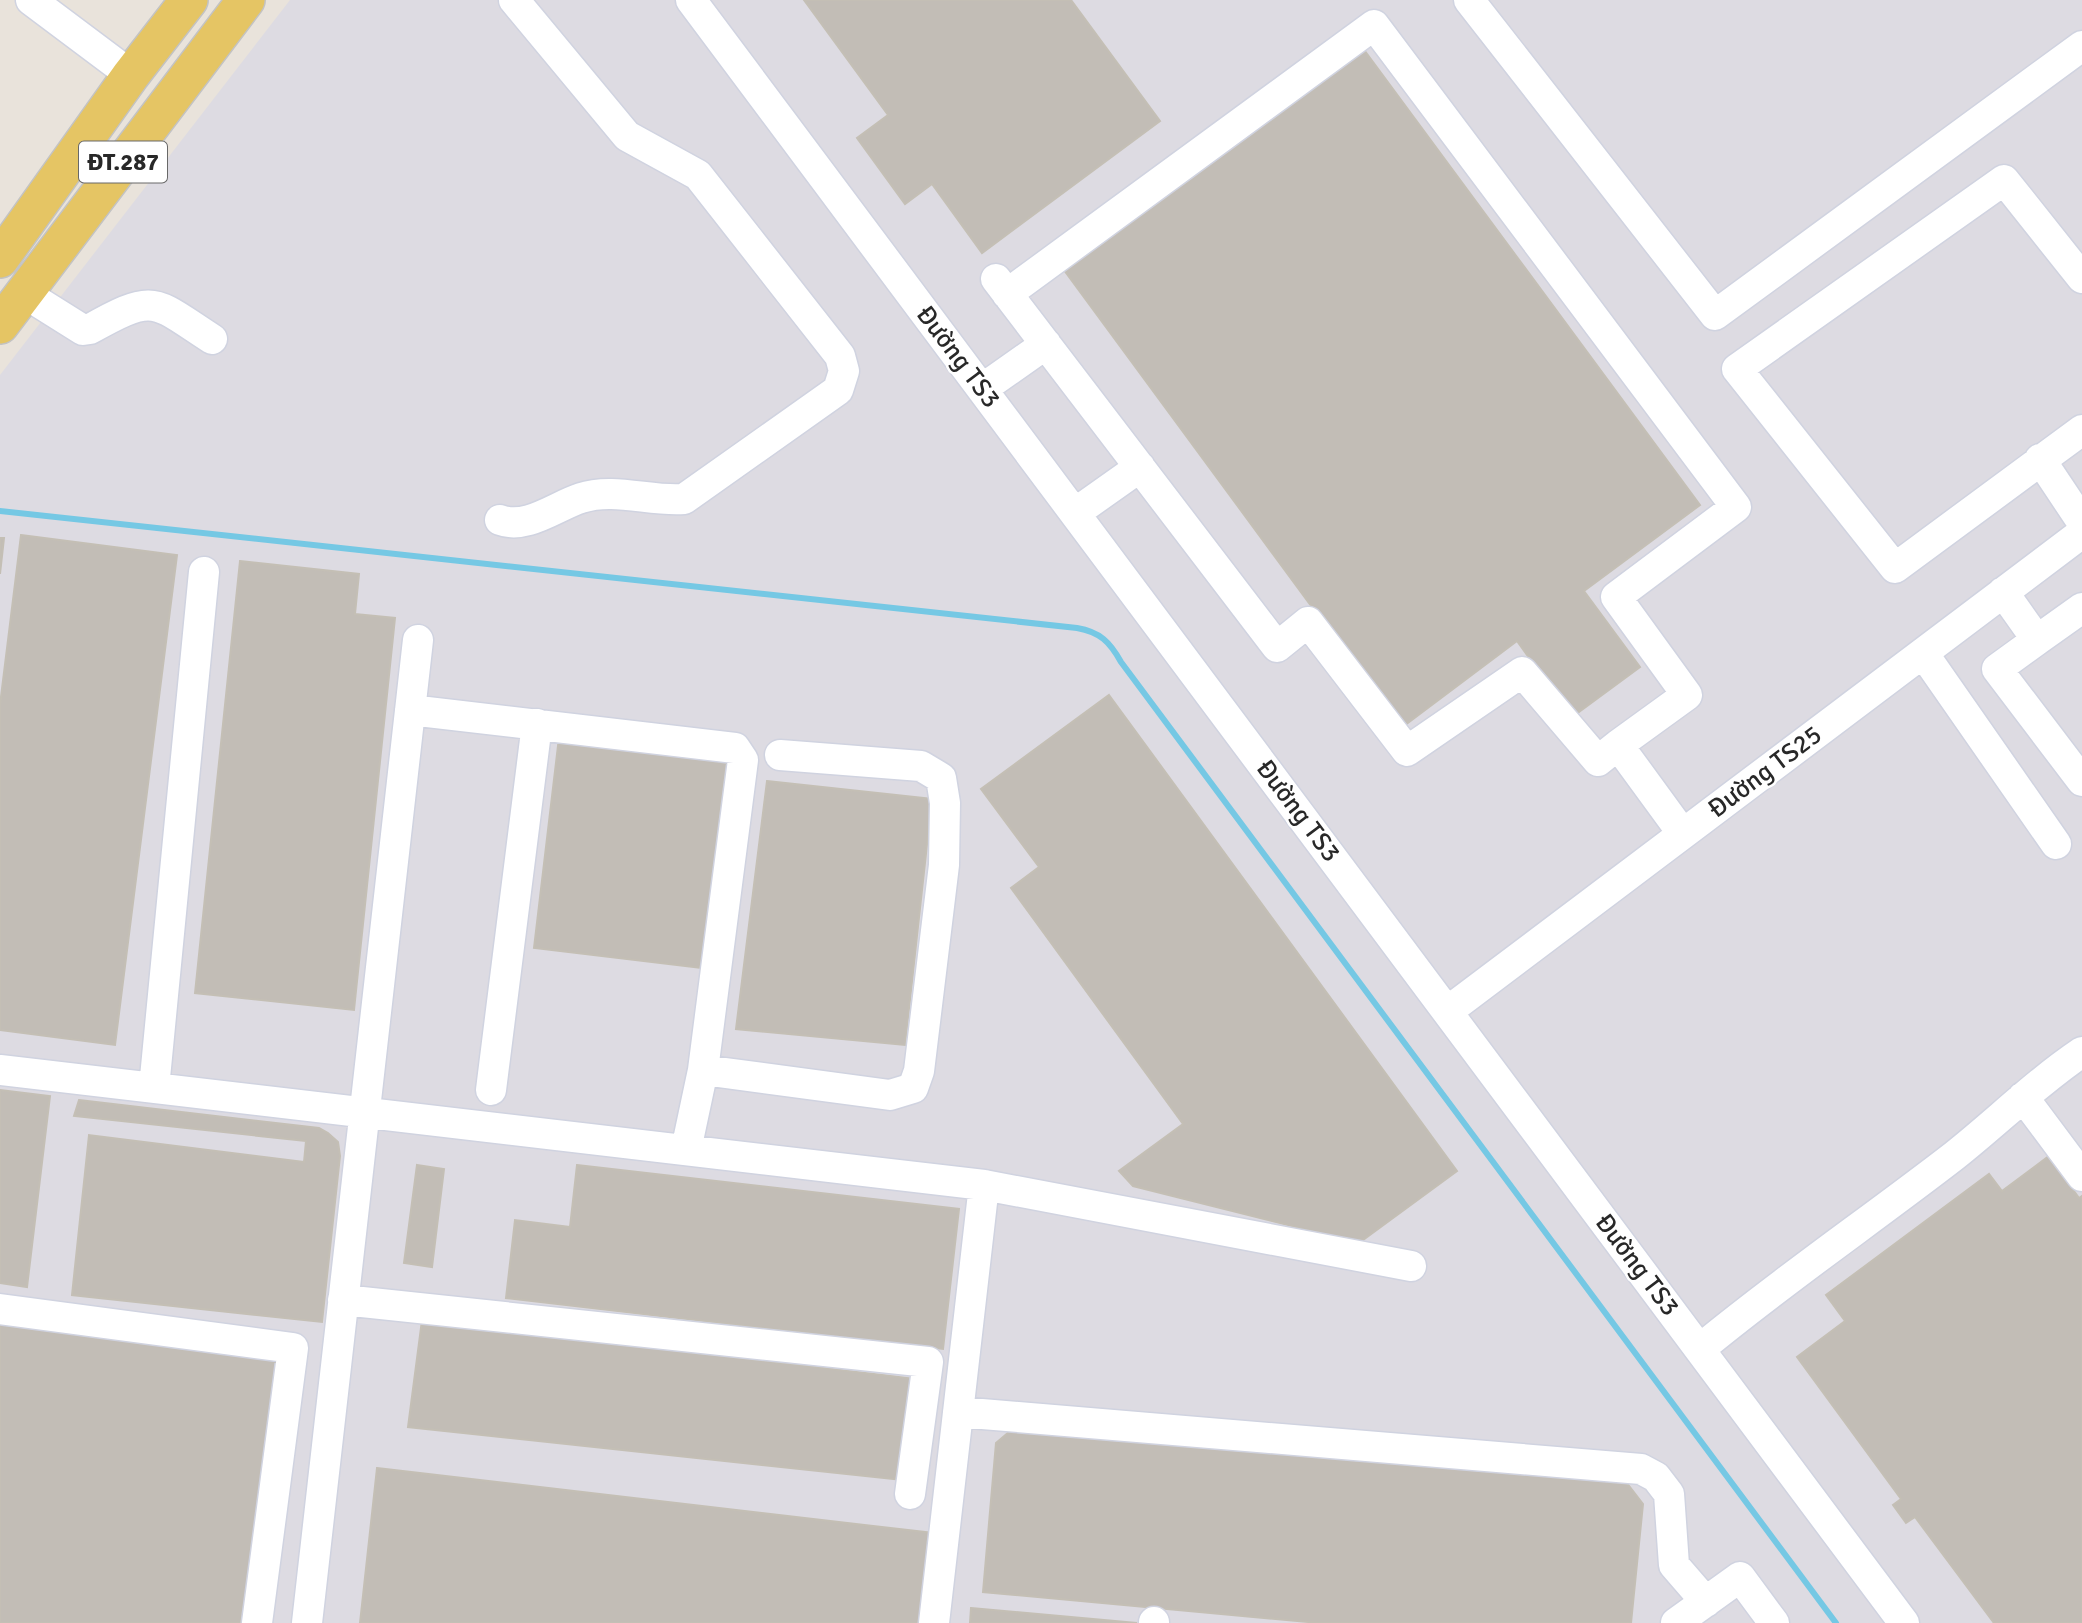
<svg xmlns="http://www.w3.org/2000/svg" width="2082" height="1623" font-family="Signika,sans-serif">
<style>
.industrial{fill:#dddbe2}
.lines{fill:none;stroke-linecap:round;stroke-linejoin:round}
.stream{stroke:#75c8e4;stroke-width:6}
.building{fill:#c2bdb6;stroke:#c4bfb5;stroke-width:2}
.minor-casing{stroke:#d0d3e0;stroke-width:33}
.major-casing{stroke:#c3c3c3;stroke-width:40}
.minor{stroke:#fff;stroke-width:30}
.major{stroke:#e5c564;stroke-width:37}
.labels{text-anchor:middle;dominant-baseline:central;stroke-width:5;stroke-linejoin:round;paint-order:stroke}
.shield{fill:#fff;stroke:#686868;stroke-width:2}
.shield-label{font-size:24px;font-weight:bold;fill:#282828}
.street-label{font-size:26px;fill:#282828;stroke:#fff}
</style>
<rect width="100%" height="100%" fill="#e9e3db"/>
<path class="industrial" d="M290,0H2082V1623H0V375Z"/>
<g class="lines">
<path class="stream" d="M0,511L1077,628C1100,632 1110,642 1121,662L1836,1623"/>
</g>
<path class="building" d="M804,0H1071L1160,121L982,253L932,184L905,204L857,138L888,115Z
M1359,43L1700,505L1584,591L1640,667L1572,717L1517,641L1401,728L1061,266Z
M21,535L177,555L115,1045L0,1030V705Z
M0,538H4L0,574Z
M240,561L359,574L355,614L395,618L354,1010L195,993Z
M1109,695L1457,1171L1359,1243L1133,1186L1119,1171L1183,1124L1011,888L1039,867L981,789Z
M560,729L728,751L701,968L534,948Z
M767,781L932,799L905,1045L736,1029Z
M0,1090L50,1096L27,1287L0,1283Z
M79,1100L319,1128L328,1133L338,1142L340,1156L322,1322L72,1295L89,1135L304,1162L306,1141L74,1116Z
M2049,1156L2079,1198L2082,1196V1623H1994L1915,1517L1906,1523L1893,1505L1901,1499L1797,1357L1845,1321L1826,1295L1989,1174L2002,1191Z
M417,1165L444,1169L432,1267L404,1263Z
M577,1165L959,1209L943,1349L506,1298L515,1220L570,1227Z
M422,1320L916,1379L902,1480L408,1427Z
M0,1324L284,1359L253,1623H0Z
M1016,1426L1626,1482L1643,1504L1631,1623H1319L983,1592L996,1443Z
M377,1468L933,1533L924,1623H360Z
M971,1608L1137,1623H970Z"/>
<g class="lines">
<defs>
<path id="minor" d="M31,0L131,75
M691,0L1904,1623
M1469,0L1715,315L2082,46
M2082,278L2004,180L1737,369L1895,568L2082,430
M996,279L1277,647L1308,622L1407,751L1522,672L1598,761L1618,745L1683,834
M24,293L83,330L90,329C156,292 153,301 212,339
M1007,294L1374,25L1736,507L1616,597L1687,695L1618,745
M982,389L1046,344
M2040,459L2082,522
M1075,513L1140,467
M500,520C527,530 556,506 581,498C614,487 651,502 684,499L838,390L844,371L840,356L698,175L627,136L514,0
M2003,592L2037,640L2082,608
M2037,640L1997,669L2082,781
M1923,653L2056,844
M410,710L735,748L743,760L703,1070L686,1150
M1448,1011L2082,533
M0,1070L984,1185L1411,1266
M703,1070L890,1095L913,1088L919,1071L944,865L945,803L941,778L921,766L780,755
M154,1088L204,572
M491,1090L537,724
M2023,1097L2082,1176
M343,1300L928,1362L910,1494
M0,1309L293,1348L257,1623
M1700,1349C1782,1281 1870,1221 1954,1156C1997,1122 2036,1083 2082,1052
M958,1412L1641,1469L1656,1477L1669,1494L1674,1565L1706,1602
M307,1623L418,640
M934,1623L984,1185
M1154,1623V1622
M1676,1623L1740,1577L1774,1623"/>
<path id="major" d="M0,259L131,75L189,0
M0,325L246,0"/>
</defs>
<use href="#minor" class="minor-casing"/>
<use href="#major" class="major-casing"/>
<use href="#minor" class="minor"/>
<use href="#major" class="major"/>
</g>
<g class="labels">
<rect class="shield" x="79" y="141.5" width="88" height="41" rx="5"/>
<g class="shield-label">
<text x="123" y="162">ĐT.287</text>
</g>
<g class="street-label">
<text transform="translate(958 357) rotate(53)">Đường TS3</text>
<text transform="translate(1765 772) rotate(-37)">Đường TS25</text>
<text transform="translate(1298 811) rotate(53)">Đường TS3</text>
<text transform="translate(1637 1265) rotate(53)">Đường TS3</text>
</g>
</g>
</svg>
